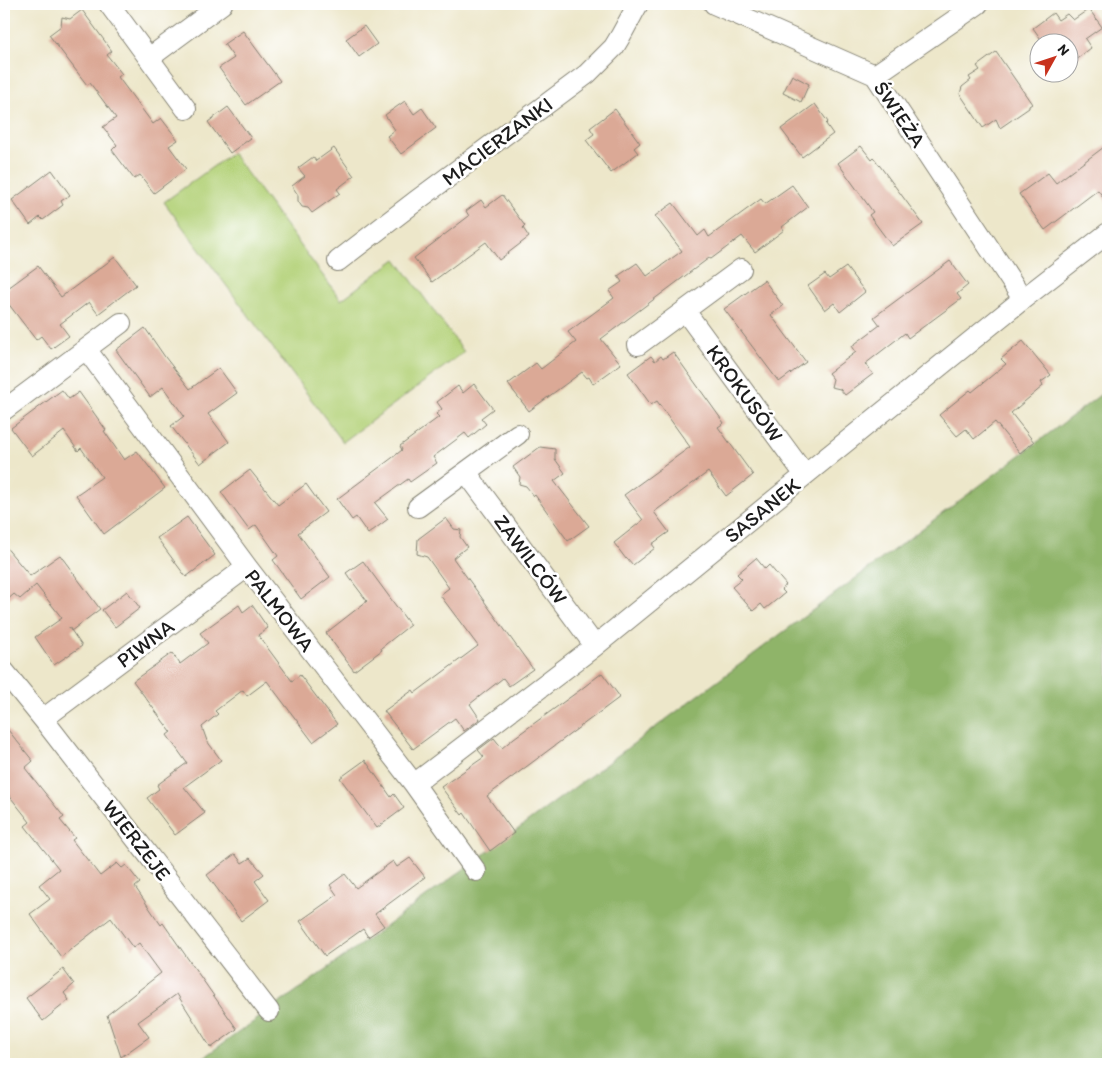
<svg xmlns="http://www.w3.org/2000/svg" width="1112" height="1068" font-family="Itim,sans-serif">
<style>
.green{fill:#b4d279;stroke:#68774a}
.forest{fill:#8fb469;stroke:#566842}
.building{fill:#dba996}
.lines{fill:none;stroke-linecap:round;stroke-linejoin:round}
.minor-casing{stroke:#848273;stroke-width:22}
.minor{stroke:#fff;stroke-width:20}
.labels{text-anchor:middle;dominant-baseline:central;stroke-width:5;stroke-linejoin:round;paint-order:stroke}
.street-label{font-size:21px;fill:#1c1c1c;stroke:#fff}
</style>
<rect width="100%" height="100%" fill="#fff"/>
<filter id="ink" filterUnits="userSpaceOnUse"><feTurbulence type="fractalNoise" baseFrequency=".02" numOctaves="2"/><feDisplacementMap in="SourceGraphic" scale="10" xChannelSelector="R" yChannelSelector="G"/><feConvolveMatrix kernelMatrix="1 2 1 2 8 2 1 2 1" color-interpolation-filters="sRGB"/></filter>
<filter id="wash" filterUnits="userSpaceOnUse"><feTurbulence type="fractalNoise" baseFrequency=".0096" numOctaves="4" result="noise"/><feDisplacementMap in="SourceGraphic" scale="20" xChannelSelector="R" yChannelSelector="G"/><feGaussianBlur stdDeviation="1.12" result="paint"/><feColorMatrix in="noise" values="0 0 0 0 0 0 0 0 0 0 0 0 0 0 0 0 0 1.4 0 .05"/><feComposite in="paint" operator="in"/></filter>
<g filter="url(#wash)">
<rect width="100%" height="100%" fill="#ede7ca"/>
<path class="green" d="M232,153L341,300L396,259L464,352L343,442L164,202Z"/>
<path class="forest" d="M1108,389V1064H194C343,959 490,850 637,741C794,624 952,507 1108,389Z"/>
<g id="blocks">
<path class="building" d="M1089,9L1102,27L1085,39L1091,48L1070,64V42H1043L1033,28L1053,13L1058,20L1067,14L1073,20Z
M82,10L112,51L107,55L122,74L118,77L153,124L161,118L178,140L169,146L186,169L154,193L140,175L134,179L112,150L117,145L103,127L116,118L90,83L87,85L49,35L61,26L62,17L70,19Z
M364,26L377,44L359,57L346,39Z
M243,31L280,81L246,105L219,68L234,58L224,44Z
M996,52L1032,104L1029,106V108L1000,128L996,119L983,128L960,94L962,87L971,80L969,77L980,70L977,66Z
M792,75L809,84L801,102L783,93Z
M405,101L414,114L422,108L436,128L401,154L387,136L395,130L385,115Z
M815,104L828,122L826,124L833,134L802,157L781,129Z
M228,107L251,138L230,153L208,122Z
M615,109L640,143L634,148L638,153L611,173L586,140L594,134L590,128Z
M1108,144V204L1098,190L1045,230L1019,194L1048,173L1056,183Z
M861,146L872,160L874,158L923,224L892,246L869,215L873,212L838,163Z
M334,148L354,176L337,189L340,193L312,213L308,208L302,207L298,201V195L292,186L305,176L298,168L313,157L316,161Z
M52,170L70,195L61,201L63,205L43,220L40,217L30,225L12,200Z
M792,185L808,207L782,227L784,230L755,252L742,236L711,259L709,258L601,339L621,364L593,384L589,377L587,378L582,372L529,411L508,384L536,363L541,369L576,342L568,332L614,298L609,291L622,282L618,276L637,263L647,276L682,251L655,216L673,203L698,236L705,230L709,237L761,199L765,204Z
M502,195L525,226L523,228L529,237L499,260L486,242L432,282L414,258L469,216L466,211L481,200L486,207Z
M115,257L136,285L98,314L89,302L60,324L69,336L51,349L41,336L36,340L4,298V291L38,266L61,297Z
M950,261L968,285L957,294L961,299L908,338L905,333L865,364L873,374L845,395L840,389L831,387L833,379L828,373L856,352L852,346L880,325L874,317Z
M846,267L865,292L840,312L834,303L825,310L808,286L825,274L829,279Z
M764,280L783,306L771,315L806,362L779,382L724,309Z
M145,328L165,357L190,389L219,368L237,393L208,414L229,442L200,464L171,426L184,416L163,387L150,397L116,350Z
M1023,341L1051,375L1041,382L1043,386L1011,413L1034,442L1020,453L995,422L974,439L966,429L957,436L939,415L970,390L972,392L1006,364L1001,359Z
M673,352L724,423L718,427L753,475L726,496L708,472L654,512L669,532L652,544L655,548L633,565L627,558L626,559L614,543L643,520L624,495L690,447L657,401L651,405L628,373L651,356L655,361L661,356L663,359Z
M474,384L493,409L481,418L486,424L469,438L465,433L433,457L437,463L410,482L408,479L375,503L388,519L368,534L356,517L352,520L337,499L392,458L402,450L400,446L439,417L436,414L442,409L437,402L458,386L463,393Z
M62,390L69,399L79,392L106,430L104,431L124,460L137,451L165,488L104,534L76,495L102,477L81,448L78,451L64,431L32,456L11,428Z
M540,447L555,449V459L565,473L554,481L589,526L568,541L535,495L534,496L526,486L519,484L520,477L513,467Z
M250,470L278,505L306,484L326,512L298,533L330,577L301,599L273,560L278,556L256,525L249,530L221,492Z
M187,517L215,555L186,577L157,538Z
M446,518L454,529L461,530L460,537L467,547L453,558L533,669L509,686L503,678L470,704L480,719L464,731L455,718L413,749L384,711L413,690L415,693L478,646L440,595L449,588L427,557L417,554L418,539Z
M4,545L30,576L60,555L100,609L71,631L69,627L82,646L54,665L35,637L62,618L36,585L20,599L14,594L4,603Z
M756,558L765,569L769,565L786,585L781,589L785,593L765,609L761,604L753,611L732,587L742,579L737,574Z
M363,561L410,625L381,648L382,650L354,671L326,633L367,601L346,573Z
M127,591L140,608L115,627L102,610Z
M239,605L243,612L252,605L268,628L258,635L292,681L300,675L337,724L313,742L267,681L247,696L243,690L215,711L218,714L202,727L207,741L221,760L184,787L205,813L175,835L147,798L159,789L157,785L187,763L167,735L171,732L133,681L172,653L180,664L208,643L200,633Z
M602,673L620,697L487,796L514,833L490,851L464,813L462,815L441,787L484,757L478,750L494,738L502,748L514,738L580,690Z
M4,725L33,761L25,768L64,817L60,820L75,838L72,840L100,876L117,863L122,868L126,865L140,883L135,887L161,925L163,923L237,1029L211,1048L177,994L138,1022L149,1037L121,1057L107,1015L161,973L139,943L133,948L111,918L61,957L30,914L50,899L39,885L59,869L25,826L30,822L4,789Z
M365,760L391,797L394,794L404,808L377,828L340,778Z
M235,854L242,863L250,858L264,874L255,881L269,900L241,921L207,875Z
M410,858L425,877L375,914L384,926L368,937L363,929L325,956L300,921L337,895L330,885L345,874L356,888L393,861L397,867Z
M63,969L74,984L64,993L69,1000L43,1021L26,998Z"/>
</g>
</g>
<g filter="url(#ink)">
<use href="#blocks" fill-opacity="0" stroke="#848273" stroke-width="1"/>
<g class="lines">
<defs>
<path id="minor" d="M109,4L186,109
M714,4L875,75L1023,299
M149,58L222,4
M875,75L978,4
M338,261L416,201L587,74L614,47L620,37L638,4
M685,311L805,475
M638,345L741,269
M86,349L247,567L414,784L476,871
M4,410L121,323
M466,472L595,646
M418,507L518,434
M4,671L43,719L269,1011
M43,719L247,567
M414,784L595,646L805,475L1023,299L1108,233"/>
</defs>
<use href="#minor" class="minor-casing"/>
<use href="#minor" class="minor"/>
</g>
</g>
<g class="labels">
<g class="street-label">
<text transform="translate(900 114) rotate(56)">ŚWIEŻA</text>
<text transform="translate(497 141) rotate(-37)">MACIERZANKI</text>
<text transform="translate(745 393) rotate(54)">KROKUSÓW</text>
<text transform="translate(762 510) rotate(-39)">SASANEK</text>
<text transform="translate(531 559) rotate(53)">ZAWILCÓW</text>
<text transform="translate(280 610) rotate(52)">PALMOWA</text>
<text transform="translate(145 643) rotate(-37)">PIWNA</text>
<text transform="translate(137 840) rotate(52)">WIERZEJE</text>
</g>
</g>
<rect width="1112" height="1068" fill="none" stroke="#fff" stroke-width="20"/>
<g transform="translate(1054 58) rotate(50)"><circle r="24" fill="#ffffff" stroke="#a4a4a4"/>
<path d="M0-4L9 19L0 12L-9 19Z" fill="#c8321e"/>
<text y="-8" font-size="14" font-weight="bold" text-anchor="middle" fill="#1c1c1c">N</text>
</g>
</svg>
